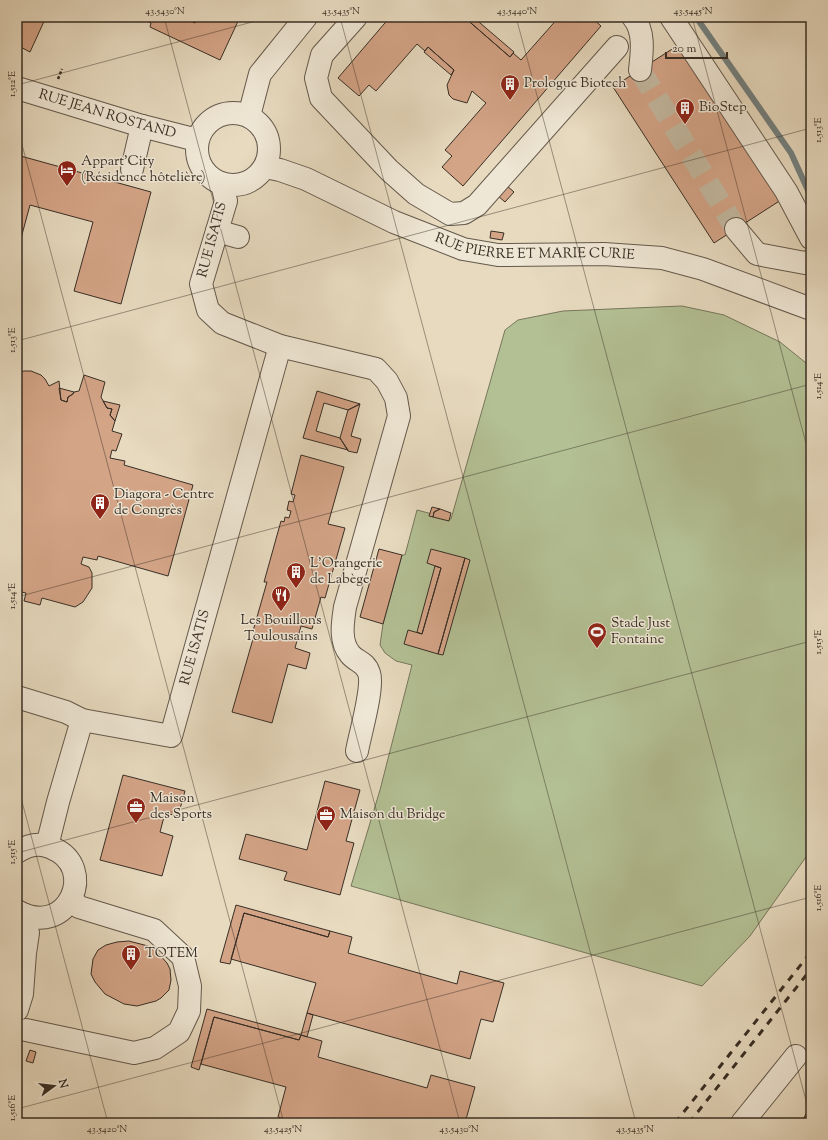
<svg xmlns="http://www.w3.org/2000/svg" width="828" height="1140" font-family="'Sorts Mill Goudy',serif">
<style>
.green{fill:#b3c094;stroke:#76775c}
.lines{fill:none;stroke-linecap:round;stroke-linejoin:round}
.stream{stroke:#748180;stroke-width:6}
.building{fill:#d4a487;stroke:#382e25}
.minor-tunnel{stroke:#c4b8a0;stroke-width:22;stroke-dasharray:22 11;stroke-linecap:butt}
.minor-casing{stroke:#64594c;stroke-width:24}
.path{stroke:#382e25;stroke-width:2.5;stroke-dasharray:3 2;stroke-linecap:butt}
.minor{stroke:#efe7d5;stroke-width:22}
.rail{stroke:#382e25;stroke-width:3;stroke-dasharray:7 7;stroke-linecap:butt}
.ticks{fill:none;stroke:#382e25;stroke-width:1;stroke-opacity:0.45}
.labels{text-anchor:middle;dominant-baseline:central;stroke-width:3;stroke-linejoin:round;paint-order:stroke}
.poi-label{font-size:14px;fill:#382e25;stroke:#efe7d5;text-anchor:start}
.street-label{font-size:14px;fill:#382e25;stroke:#efe7d5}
.neatline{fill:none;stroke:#382e25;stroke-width:1.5}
.ticks-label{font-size:10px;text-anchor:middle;fill:#382e25}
</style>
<rect width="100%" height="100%" fill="#e7dabf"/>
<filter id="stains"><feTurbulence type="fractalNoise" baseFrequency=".005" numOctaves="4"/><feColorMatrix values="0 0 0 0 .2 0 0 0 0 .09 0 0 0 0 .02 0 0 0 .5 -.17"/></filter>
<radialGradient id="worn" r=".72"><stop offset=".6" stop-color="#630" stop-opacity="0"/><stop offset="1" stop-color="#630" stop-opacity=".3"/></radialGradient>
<path class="green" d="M682,306L724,315L780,342L811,367V840L806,857L750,936L702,986L351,886L380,790L412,665L396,661L385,653L380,645L383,624L402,555H405L417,510L451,519L505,330L518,320L563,311Z"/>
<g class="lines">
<path class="stream" d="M696,17L791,153L811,197"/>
</g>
<path class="building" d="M17,17H46L30,52L17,45Z
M136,17H181L195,23L198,17H240L220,60L150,27L151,23Z
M390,17H464L510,57L513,53L521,60L559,17H568L570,19L572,17H591L601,26L463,186L442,167L452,156L445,150L486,103L472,91L467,103L453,99L449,95L447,85L454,70L428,47L425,51L417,44L376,91L369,85L359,96L338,78Z
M464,17H473L514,52L510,57Z
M680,44L781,200L714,243L613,87Z
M428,47L454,70L451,75L424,52Z
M17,155L151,192L121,304L74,291L93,222L30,205L17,253Z
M506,185L514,192L505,202L497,195Z
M491,231L504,233L502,240L490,238Z
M24,371H31L41,375L45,379L49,386L59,381L61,400L67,402L68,397L73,394L74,392L79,391L84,375L105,382L101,397L107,408L112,409L110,415L115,421L112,431L122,434L116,451L112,450L110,458L125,461L124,465L193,485L168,576L98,556L97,560L83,557L81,564L89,567L92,573V588L83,602L75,607L42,598L40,605L24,601L26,593L17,591V373Z
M59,388L74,392L73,394L68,397L67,402L61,400Z
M317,391L360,404L348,410L324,403L316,431L340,438L348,450L303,438Z
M103,401L120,405L115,421L110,415L112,409L107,408Z
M360,404L351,436L361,439L357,453L348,451L340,438L348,410Z
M301,455L344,467L328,524L345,528L325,598L321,597L312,629L301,626L295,648L310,653L306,669L288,664L272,723L232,712L255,632L253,631L267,582H264L281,521L284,522L285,517L289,518L291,511L287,510L289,501L293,502L295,495L291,494Z
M432,507L440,509L434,512L433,517L429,516Z
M440,509L451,513L449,521L433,517L434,512Z
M379,549L402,555L383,624L360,617Z
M431,549L465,558L438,654L404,644L408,630L422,634L441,568L427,563Z
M465,558L470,560L443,655L438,654Z
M435,566L441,568L422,634L417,632Z
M123,775L185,791L178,816L165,813L160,832L173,836L162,876L100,860Z
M325,781L360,790L346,841L354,843L340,895L284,880L287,872L239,859L246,834L307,850Z
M236,905L330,931L328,937L244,913L230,964L220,962Z
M244,913L328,937L330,931L352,937L348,953L457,984L460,971L504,983L493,1022L481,1019L470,1059L307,1013L316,983L231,959Z
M129,941L148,946L157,952L167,963L170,969L171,980L169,990L161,998L156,1001L137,1006L124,1004L105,994L95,982L91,974L93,959L98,950L106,945L117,942Z
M207,1009L301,1035L299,1040L214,1017L199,1070L191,1067Z
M307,1013L313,1015L307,1037L301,1035Z
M214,1017L299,1040L301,1035L322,1041L318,1057L427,1088L431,1075L475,1087L465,1123L452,1120L451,1123H298L278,1117L286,1087L201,1064Z
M30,1050L36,1052L33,1063L26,1061Z
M811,1105V1123H801Z
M17,1116L39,1123H17Z"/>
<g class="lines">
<path class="minor-tunnel" d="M640,70L736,229"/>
<defs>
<g id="minor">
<path d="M356,17L322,55L316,78L321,98L389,170L416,194L450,214L464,213L477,205L617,47"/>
<path d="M633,17C645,31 642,53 640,70"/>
<path d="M671,17L786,191L811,238"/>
<path id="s1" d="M17,88L142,126L197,140"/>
<circle cx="233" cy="149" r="36"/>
<path d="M249,116L260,74L306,17"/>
<path id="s2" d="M265,167L280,170L306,179L394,222L463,249L498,255L604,254L662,258L703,269L811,309"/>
<path d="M132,169L142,126"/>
<path d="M222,184L226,201L201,284L208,310L222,323L280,346L376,369L387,381L396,398L399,416L345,607C343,621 339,641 350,654C356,662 365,661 369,673C374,687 360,734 357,751"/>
<path d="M736,229L757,254L805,263L811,261"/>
<path d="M217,231L238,237"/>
<path d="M17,697L66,712L82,720"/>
<path id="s3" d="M47,846L58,802L82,720L171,736L280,346"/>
<path d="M17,852C28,845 40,842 52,848C99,867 68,940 17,911"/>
<path d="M17,1010L22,994L25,953L28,933L25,915"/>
<path d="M26,1030L134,1053L155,1048L179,1032L189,1011L190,986L183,957L154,930L79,907L71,899"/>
<path d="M742,1123L796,1056"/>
</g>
</defs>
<use href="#minor" class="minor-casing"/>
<path class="path" d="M58,79L62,69"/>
<use href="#minor" class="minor"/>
<path class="rail" d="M675,1123L811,952
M689,1123L811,969"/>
</g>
<path class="ticks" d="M164,17L460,1123M340,17L636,1123M516,17L811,1119M692,17L811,462M17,85L271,17M17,126L284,1123M17,341L811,128M17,597L811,384M17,783L108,1123M17,853L811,641M17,1109L811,897"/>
<defs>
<symbol id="building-pin" viewBox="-11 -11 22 30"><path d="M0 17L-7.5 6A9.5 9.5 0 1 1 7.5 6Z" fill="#8f2418" stroke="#efe7d5"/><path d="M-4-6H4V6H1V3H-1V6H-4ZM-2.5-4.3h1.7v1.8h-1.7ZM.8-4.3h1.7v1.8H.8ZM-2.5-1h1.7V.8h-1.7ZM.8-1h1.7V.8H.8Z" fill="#fff"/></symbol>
<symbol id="hotel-pin" viewBox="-11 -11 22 30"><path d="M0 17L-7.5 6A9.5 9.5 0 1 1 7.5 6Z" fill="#8f2418" stroke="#efe7d5"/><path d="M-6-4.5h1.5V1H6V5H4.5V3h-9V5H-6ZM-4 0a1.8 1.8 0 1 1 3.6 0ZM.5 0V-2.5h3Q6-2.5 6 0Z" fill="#fff"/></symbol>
<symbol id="restaurant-pin" viewBox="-11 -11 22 30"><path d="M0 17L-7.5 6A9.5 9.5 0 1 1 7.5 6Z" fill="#8f2418" stroke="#efe7d5"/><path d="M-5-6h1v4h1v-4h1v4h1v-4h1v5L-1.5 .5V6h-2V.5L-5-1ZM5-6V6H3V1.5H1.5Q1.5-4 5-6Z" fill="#fff"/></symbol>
<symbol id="stadium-pin" viewBox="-11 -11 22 30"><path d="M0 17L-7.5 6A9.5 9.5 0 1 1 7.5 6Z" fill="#8f2418" stroke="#efe7d5"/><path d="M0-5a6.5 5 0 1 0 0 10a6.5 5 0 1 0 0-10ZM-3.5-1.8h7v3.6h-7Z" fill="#fff"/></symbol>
<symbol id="office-pin" viewBox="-11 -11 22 30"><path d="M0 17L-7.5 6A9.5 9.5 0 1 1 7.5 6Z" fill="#8f2418" stroke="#efe7d5"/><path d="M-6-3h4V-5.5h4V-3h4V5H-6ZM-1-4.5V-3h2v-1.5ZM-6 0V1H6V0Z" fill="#fff"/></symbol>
</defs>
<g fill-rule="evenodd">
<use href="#building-pin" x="499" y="73" width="22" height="30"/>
<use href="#building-pin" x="674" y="97" width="22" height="30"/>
<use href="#hotel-pin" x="56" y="159" width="22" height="30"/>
<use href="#building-pin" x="89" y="492" width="22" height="30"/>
<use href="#building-pin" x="285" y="561" width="22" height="30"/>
<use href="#restaurant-pin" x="270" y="584" width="22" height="30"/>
<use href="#stadium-pin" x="586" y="621" width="22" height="30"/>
<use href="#office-pin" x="125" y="796" width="22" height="30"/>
<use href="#office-pin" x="315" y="804" width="22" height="30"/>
<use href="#building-pin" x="120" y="943" width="22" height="30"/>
</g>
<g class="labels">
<g class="poi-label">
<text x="524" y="84">Prologue Biotech</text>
<text x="699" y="108">BioStep</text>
<text x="81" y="162">Appart'City<tspan x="81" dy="16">(Résidence hôtelière)</tspan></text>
<text x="114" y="495">Diagora - Centre<tspan x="114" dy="16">de Congrès</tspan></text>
<text x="310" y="564">L'Orangerie<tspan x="310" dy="16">de Labège</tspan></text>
<text x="281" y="621" text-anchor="middle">Les Bouillons<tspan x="281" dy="16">Toulousains</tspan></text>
<text x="611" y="624">Stade Just<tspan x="611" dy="16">Fontaine</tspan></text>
<text x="150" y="799">Maison<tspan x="150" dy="16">des Sports</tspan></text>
<text x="340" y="815">Maison du Bridge</text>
<text x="145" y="954">TOTEM</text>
</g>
<g class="street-label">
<text stroke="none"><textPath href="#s1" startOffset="94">RUE JEAN ROSTAND</textPath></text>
<text transform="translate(213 240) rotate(-75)">RUE ISATIS</text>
<text stroke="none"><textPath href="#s2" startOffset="286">RUE PIERRE ET MARIE CURIE</textPath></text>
<text stroke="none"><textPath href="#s3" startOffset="313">RUE ISATIS</textPath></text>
</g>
</g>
<rect width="828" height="1140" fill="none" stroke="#e7dabf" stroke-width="44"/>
<g transform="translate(54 1086) rotate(75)" stroke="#efe7d5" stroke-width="3" paint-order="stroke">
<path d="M0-3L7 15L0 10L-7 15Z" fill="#382e25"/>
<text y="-6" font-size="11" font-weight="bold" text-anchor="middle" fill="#382e25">N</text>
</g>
<path d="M666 52v6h61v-6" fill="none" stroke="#382e25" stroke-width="2"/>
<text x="672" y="52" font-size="12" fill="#382e25" stroke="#efe7d5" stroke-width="3" paint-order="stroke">20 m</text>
<rect x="22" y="22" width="784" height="1096" class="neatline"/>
<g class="ticks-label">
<text x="165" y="14">43.5430°N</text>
<text x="341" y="14">43.5435°N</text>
<text x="517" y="14">43.5440°N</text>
<text x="693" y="14">43.5445°N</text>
<text transform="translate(11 84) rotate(-90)" y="4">1.512°E</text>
<text transform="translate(817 130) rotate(-90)" y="4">1.513°E</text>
<text transform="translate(11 340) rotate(-90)" y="4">1.513°E</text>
<text transform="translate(817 386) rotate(-90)" y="4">1.514°E</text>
<text transform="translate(11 596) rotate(-90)" y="4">1.514°E</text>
<text transform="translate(817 642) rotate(-90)" y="4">1.515°E</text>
<text transform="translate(11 852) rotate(-90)" y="4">1.515°E</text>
<text transform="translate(817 898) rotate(-90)" y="4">1.516°E</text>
<text transform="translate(11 1108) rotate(-90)" y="4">1.516°E</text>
<text x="107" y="1132">43.5420°N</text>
<text x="283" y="1132">43.5425°N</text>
<text x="459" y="1132">43.5430°N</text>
<text x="635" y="1132">43.5435°N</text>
</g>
<rect width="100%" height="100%" filter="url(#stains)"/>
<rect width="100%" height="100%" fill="url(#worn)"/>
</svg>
